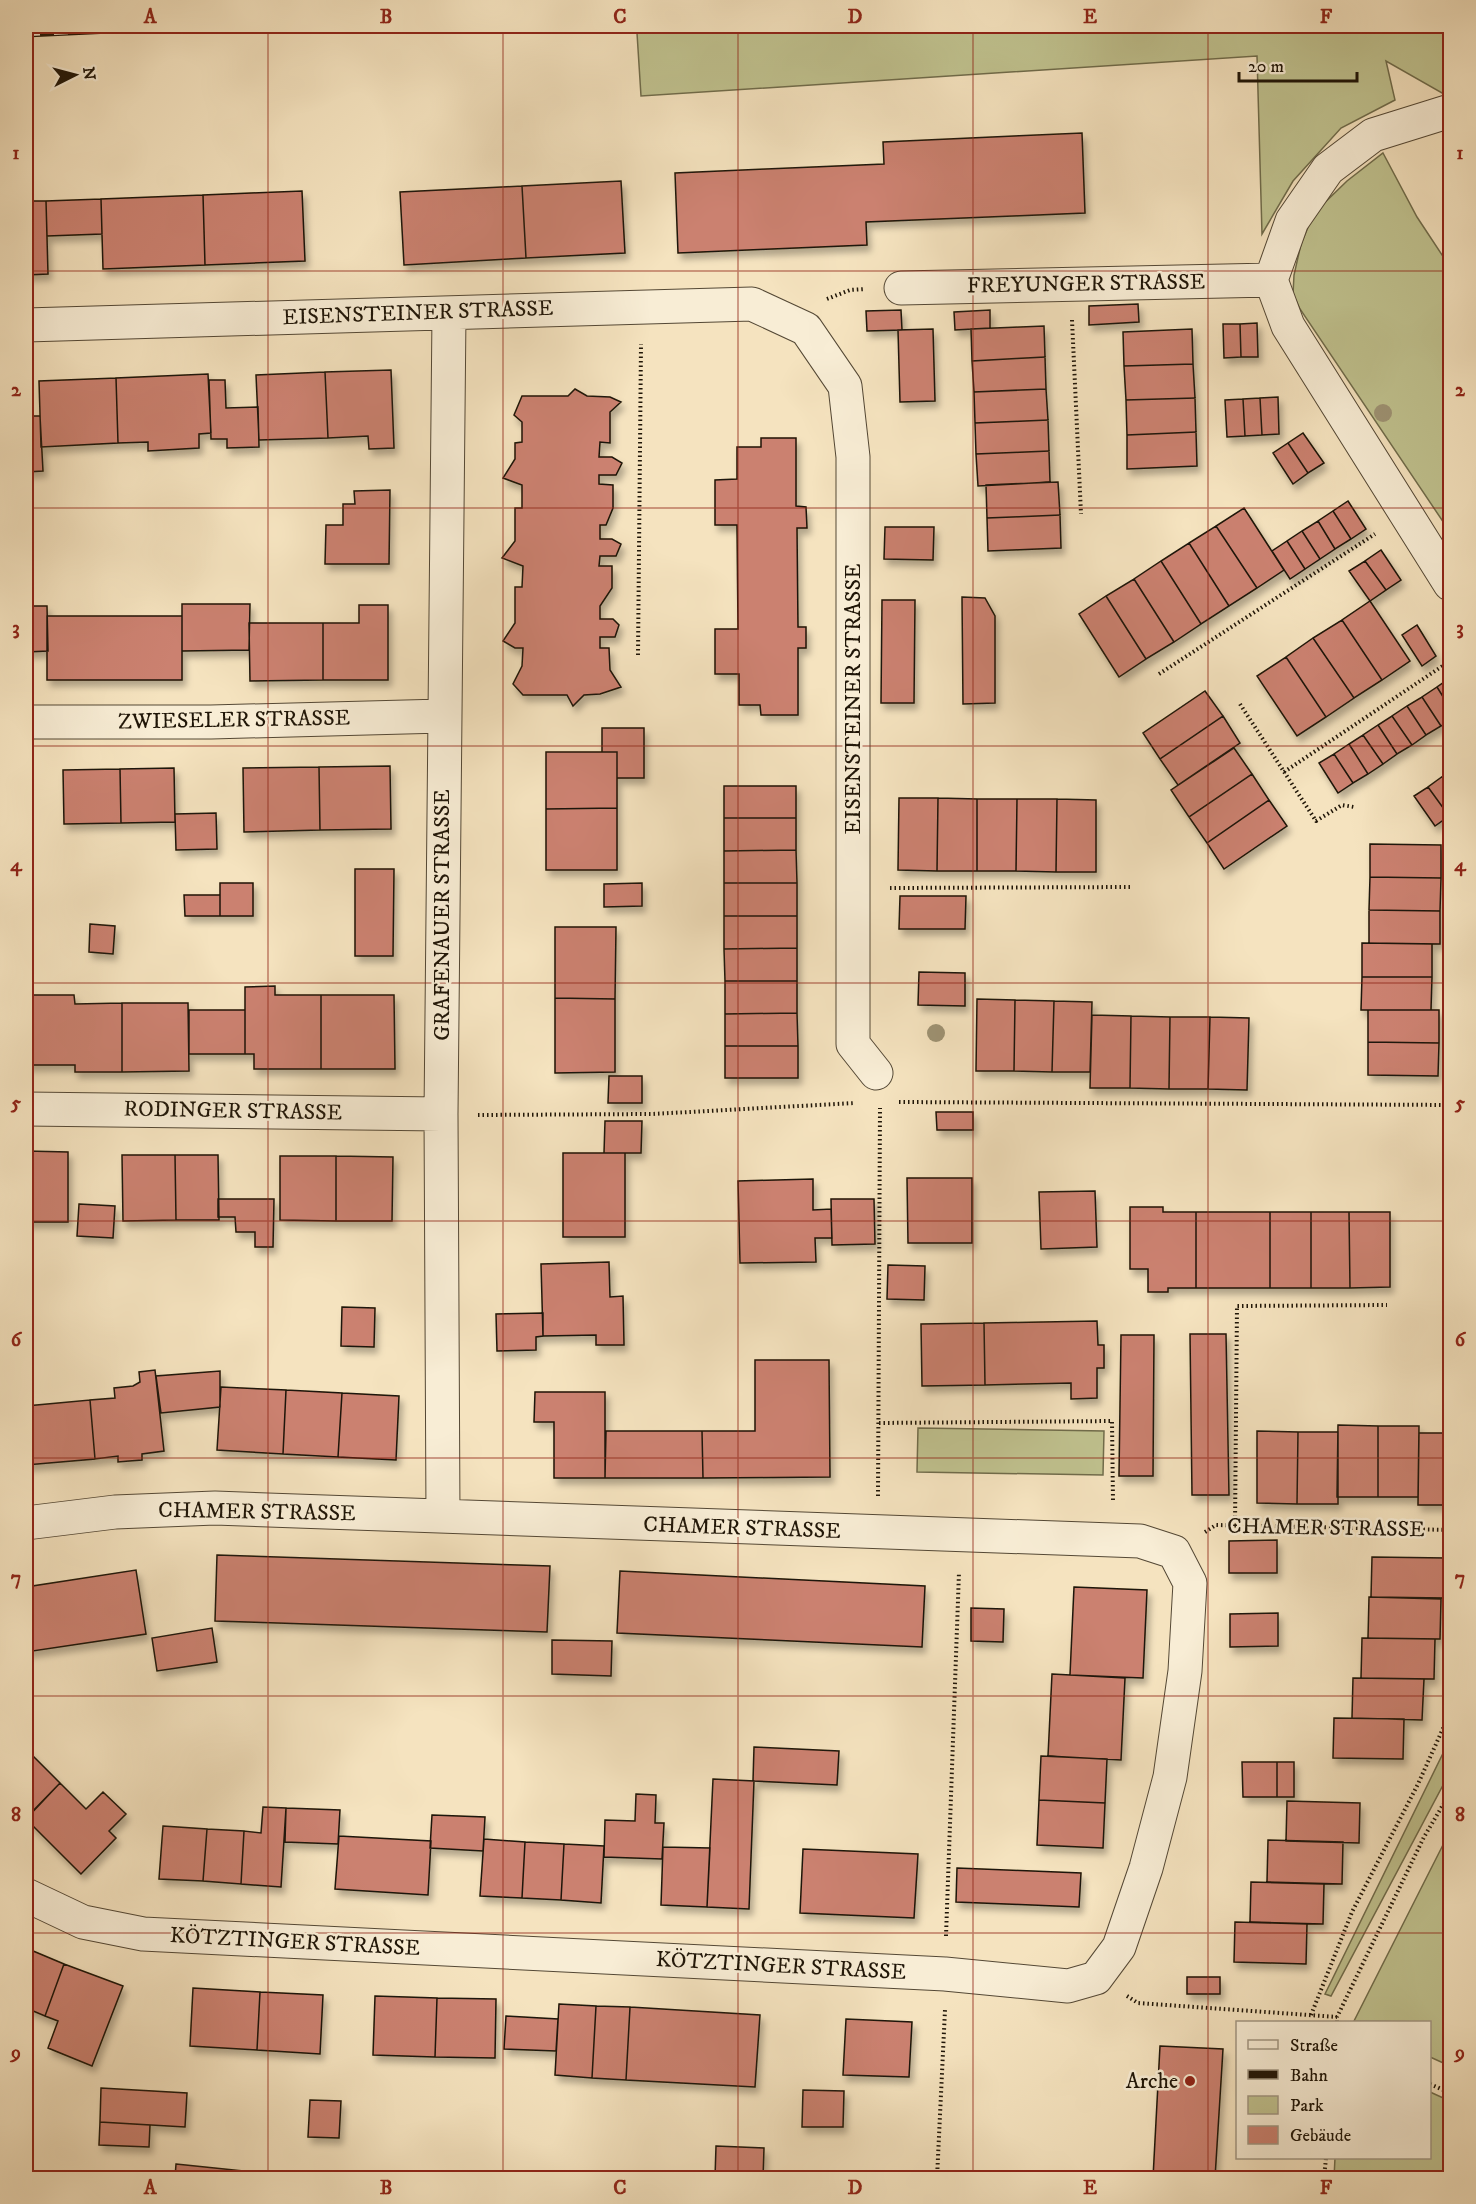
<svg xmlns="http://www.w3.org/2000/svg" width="1476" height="2204" font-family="'IM FELL DW Pica',serif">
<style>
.green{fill:#c0c28f;stroke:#706c4b;stroke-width:1.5}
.building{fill:#cb8170;stroke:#1f1507;stroke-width:1.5;filter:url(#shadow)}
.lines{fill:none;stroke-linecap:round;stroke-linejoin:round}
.street-casing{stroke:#544835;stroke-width:35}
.path{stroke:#1f1507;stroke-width:4;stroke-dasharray:1.5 3;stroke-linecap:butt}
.street{stroke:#f8edd5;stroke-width:33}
.rail-casing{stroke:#1f1507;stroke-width:7}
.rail{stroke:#f8edd5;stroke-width:4.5;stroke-dasharray:14;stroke-linecap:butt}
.tree{fill:#9e9374}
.grid{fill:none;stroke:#8f2418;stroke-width:1.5;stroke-opacity:0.55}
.poi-dot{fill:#8f2418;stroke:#f8edd5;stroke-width:2}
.labels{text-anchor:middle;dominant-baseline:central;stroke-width:5;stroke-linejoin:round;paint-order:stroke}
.street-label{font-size:22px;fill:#1f1507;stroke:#f8edd5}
.poi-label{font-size:22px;fill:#1f1507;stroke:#f8edd5;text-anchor:end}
.neatline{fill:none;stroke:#8f2418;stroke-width:2}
.grid-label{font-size:20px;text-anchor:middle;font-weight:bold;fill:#8f2418}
</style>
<defs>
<filter id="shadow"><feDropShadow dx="3.5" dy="6" stdDeviation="3" flood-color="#0004"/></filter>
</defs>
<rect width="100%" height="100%" fill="#f5e3bf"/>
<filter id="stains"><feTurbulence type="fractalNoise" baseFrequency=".00333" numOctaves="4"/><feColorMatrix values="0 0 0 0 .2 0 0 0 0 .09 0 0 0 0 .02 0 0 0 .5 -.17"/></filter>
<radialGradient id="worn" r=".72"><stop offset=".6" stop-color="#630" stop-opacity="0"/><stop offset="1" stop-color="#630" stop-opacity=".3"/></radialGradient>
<path class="green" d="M798,26H1450V92L1442,93L1386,61L1395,100L1341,128L1293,181L1262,234L1257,56L641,96L637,33Z
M1383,153L1417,217L1450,267V532L1300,309L1293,294L1294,275L1301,244L1314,213L1347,181Z
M1444,1112H1450V1227Z
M918,1428L1104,1431L1103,1475L917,1472Z
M1450,1739V1772L1331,1996L1325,1994Z
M1450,1831V2066L1430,2057V2022L1354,2021Z
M1430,2092L1450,2101V2178H1334L1335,2158H1430Z"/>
<path class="building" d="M1082,133L1085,213L866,222L867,245L678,253L675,173L884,164L883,142Z
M621,181L625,253L526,258L522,186Z
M522,186L526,258L404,265L400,192Z
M302,191L305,261L205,265L203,195Z
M203,195L205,265L103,269L101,199Z
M101,199L102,234L47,236L46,201Z
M26,201H46L48,274L26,275Z
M1138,304L1139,322L1089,325V306Z
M901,310L902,330L867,331L866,311Z
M990,310V328L955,330L954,312Z
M1257,323L1258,357H1241L1240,324Z
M1223,324H1240L1241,357L1224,358Z
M1044,326L1045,357L972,361L971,329Z
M933,329L935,401L900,402L898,330Z
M1192,329L1193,364L1124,366L1123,332Z
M1045,357L1046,389L974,392L972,361Z
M1193,364L1195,398L1126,400L1124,366Z
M391,370L394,448L369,449L368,436L328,438L325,372Z
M325,372L328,438L259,440L256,375Z
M208,374L211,433L199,434V448L148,451V442L118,443L116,378Z
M116,378L118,443L41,447L39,381Z
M209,380H225L226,408L258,407L259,447L227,448V439H211Z
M575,389L587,396L610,397L621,402L610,412V443L600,442L599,457H612L622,463L616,475H599V484L613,485V508L606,525H600V539H612L621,544L616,556H600L599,566H612V588L600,606V619H613L619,625L615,637H600V648H609L610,670L621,687L600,694L584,695L573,706L567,695H523L513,684L522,666L523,648H515L503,641L515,623V587H522L523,566L502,558L515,541V508H522V485L503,478L515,459V443L522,442V422L514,415L522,396H568Z
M1046,389L1048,420L975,423L974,392Z
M1278,397L1279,434L1262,435L1260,398Z
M1195,398L1196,432L1127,435L1126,400Z
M1260,398L1262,435L1245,436L1243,399Z
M1243,399L1245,436L1227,437L1225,400Z
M26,416H40L43,471L26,472Z
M1048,420L1049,451L976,454L975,423Z
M1196,432L1197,466L1127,469V435Z
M1303,433L1324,463L1308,473L1288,443Z
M761,438H796V506L806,507L807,528H797L798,627H806V648H798V715H761L760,705H739V674H715V629H738L737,525H715V480L737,479V447H761Z
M1288,443L1308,473L1293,484L1273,453Z
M1049,451L1050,482L978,486L976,454Z
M1058,482L1060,515L987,518L986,485Z
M390,490L389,564H325L326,525H343V504H355L354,491Z
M1348,501L1366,529L1351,539L1333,511Z
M1244,508L1284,570L1257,588L1216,526Z
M1333,511L1351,539L1335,549L1318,521Z
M1060,515L1061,548L988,551L987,518Z
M1318,521L1335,549L1320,559L1302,531Z
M1216,526L1257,588L1229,606L1189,543Z
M885,527H934L933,560L884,559Z
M1302,531L1320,559L1305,569L1287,541Z
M1287,541L1305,569L1290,579L1272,551Z
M1189,543L1229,606L1201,624L1161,561Z
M1381,550L1401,580L1386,590L1365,561Z
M1161,561L1201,624L1174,642L1134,579Z
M1365,561L1386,590L1370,601L1349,571Z
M1134,579L1174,642L1146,659L1106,596Z
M1106,596L1146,659L1119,677L1079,614Z
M962,597L985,598L995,616V703L963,704Z
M882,600H915L914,703H881Z
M1370,601L1410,661L1382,680L1342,620Z
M182,604H250L249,650L182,651Z
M359,605H388V680H323V623H359Z
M26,606H47L48,651L26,652Z
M47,616H182V680H47Z
M1342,620L1382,680L1354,698L1313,638Z
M249,623H323V680L250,681Z
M1417,625L1436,656L1422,666L1402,635Z
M1313,638L1354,698L1326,717L1286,657Z
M1286,657L1326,717L1297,736L1257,676Z
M1450,678V708L1437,687Z
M1437,687L1450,708V720L1441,726L1422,697Z
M1205,691L1223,716L1160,759L1143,733Z
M1422,697L1441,726L1426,735L1407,706Z
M1407,706L1426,735L1412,745L1392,716Z
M1223,716L1240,743L1178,785L1160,759Z
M1392,716L1412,745L1397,754L1378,725Z
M1378,725L1397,754L1383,764L1363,735Z
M602,728H644V778H617V752H602Z
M1363,735L1383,764L1368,774L1349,744Z
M1349,744L1368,774L1353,783L1334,754Z
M1234,748L1252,774L1189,817L1171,790Z
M546,752H617V808L546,809Z
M1334,754L1353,783L1338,793L1319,763Z
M390,766L391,829L320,830L319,767Z
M319,767L320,830L244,832L243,768Z
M174,768L175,822L121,823L120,769Z
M120,769L121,823L64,824L63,770Z
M1450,771V787L1443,776Z
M1252,774L1269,800L1207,843L1189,817Z
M1443,776L1450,787L1449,816L1428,787Z
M724,786H796V818H724Z
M1428,787L1449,816L1435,826L1414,796Z
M899,798H938L937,871L898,870Z
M938,798L977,799V871H937Z
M977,799H1017L1016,871H977Z
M1017,799H1057L1056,872L1016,871Z
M1057,799L1096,800V872H1056Z
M1269,800L1287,826L1224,869L1207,843Z
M617,808V870H546V809Z
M216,813L217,849L176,850L175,814Z
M724,818H796V850L724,851Z
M1370,844L1441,845V878L1370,877Z
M796,850L797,883H724V851Z
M355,869H394L393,956H355Z
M1370,877L1441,878L1440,911L1369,910Z
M220,883H253V916H220Z
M642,883V906L604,907V884Z
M724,883H797V916H724Z
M184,895H220V916H185Z
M900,896H966L965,929H899Z
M1369,910L1440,911V944L1369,943Z
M724,916H797V948L724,949Z
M90,924L115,926L113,954L89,952Z
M555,927H616L615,999L555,998Z
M1362,943L1432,944V977H1362Z
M797,948V981H725L724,949Z
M919,972L965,973V1006L918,1005Z
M1362,977H1432L1431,1010H1361Z
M725,981H797V1013L725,1014Z
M275,986V995H321V1069H254V1054H245V987Z
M26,995H74L75,1004L122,1003V1072H75V1065H26Z
M321,995H394L395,1069H321Z
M555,998L615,999V1072L555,1073Z
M977,999L1015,1000L1014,1071H976Z
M1015,1000L1054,1001L1052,1072L1014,1071Z
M1054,1001L1092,1002L1090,1072H1052Z
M122,1003H188L189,1071L122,1072Z
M189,1010H245V1054H189Z
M1368,1010H1439V1043L1368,1042Z
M797,1013L798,1046H725V1014Z
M1092,1015L1131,1016L1130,1088H1090Z
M1131,1016L1170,1017L1169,1089L1130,1088Z
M1170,1017H1210L1208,1089H1169Z
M1210,1017L1249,1018L1247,1090L1208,1089Z
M1368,1042L1439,1043L1438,1076L1368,1075Z
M725,1046H798V1078H725Z
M609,1076H642V1103H608Z
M936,1112H973V1130H937Z
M605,1121H642L641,1153H604Z
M26,1151L68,1152V1222H26Z
M563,1153H625V1237H563Z
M122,1155H175L176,1220L123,1221Z
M175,1155H218L219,1220H176Z
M280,1156H336V1221L280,1220Z
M336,1156L393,1157L392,1221H336Z
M907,1178H972V1243H908Z
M813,1179V1210L831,1209L832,1238H815L816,1262L740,1263L738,1181Z
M1095,1191L1097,1247L1041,1249L1039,1192Z
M218,1199H274L273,1247H255V1232H236L235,1217H218Z
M831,1199H874L875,1244L832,1245Z
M79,1204L115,1206L113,1238L77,1236Z
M1130,1207H1163V1212H1196V1288H1168V1292H1148V1269H1130Z
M1196,1212H1270V1288H1196Z
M1270,1212H1311V1288H1270Z
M1311,1212H1349L1350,1288H1311Z
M1349,1212H1390V1287L1350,1288Z
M609,1262L610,1297L623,1296L624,1345H596V1335L543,1336L541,1264Z
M888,1265L925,1266L924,1300L887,1299Z
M342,1307L375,1308L374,1347L341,1346Z
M543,1313V1336L536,1337V1350L497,1351L496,1314Z
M1097,1321L1098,1345H1104V1368H1097V1398L1071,1399V1383L985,1385L984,1323Z
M984,1323L985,1385L922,1386L921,1324Z
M1190,1334H1226L1229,1495H1192Z
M1121,1335H1154L1153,1476H1119Z
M755,1360H829L830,1477L703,1478L702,1431H755Z
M155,1370L164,1451L142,1454V1460L129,1461L118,1462V1456L95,1459L90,1400L115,1398L114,1388L133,1386L140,1382L139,1372Z
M220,1371V1407L161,1413L156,1376Z
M221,1387L286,1390L283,1454L217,1450Z
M286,1390L342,1393L338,1457L283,1454Z
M535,1392H605V1478H554V1422H534Z
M342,1393L399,1396L396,1460L338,1457Z
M90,1400L95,1459L26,1465V1406Z
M1338,1425L1378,1426V1497H1337Z
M1378,1426H1419L1418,1497H1378Z
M606,1431H702L703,1478H605Z
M1257,1431L1298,1432L1297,1504L1257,1503Z
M1298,1432H1338V1504H1297Z
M1419,1433H1450V1505H1418Z
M1277,1540V1573H1229V1541Z
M217,1555L550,1566L547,1632L215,1621Z
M1372,1557L1447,1558L1446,1598L1371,1597Z
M136,1570L146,1634L26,1652V1587Z
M620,1571L925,1586L922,1647L617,1633Z
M1074,1587L1147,1590L1143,1678L1070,1675Z
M1369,1597L1441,1599L1440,1639L1368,1638Z
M971,1608L1004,1609L1003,1642L971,1641Z
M1278,1613V1646L1230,1647V1614Z
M212,1628L217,1662L157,1671L152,1638Z
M1362,1638L1435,1639L1434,1679L1361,1678Z
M552,1640L612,1641L611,1676L552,1674Z
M1052,1674L1125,1678L1121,1760L1048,1756Z
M1353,1678L1424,1679L1422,1720L1352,1718Z
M1334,1718L1404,1719L1403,1759L1333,1758Z
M754,1747L839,1751L837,1785L753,1781Z
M26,1749L60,1783L26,1818Z
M1041,1756L1107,1759L1105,1803L1039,1800Z
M1242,1762H1277V1797H1243Z
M1277,1762H1294V1797H1277Z
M713,1779L754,1781L749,1909L707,1907Z
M60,1783L86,1809L103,1792L126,1814L109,1831L116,1838L81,1874L26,1819Z
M636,1794L656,1795L655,1823H664L662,1859L604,1857L605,1820L635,1821Z
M1039,1800L1105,1803L1103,1848L1037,1845Z
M1287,1801L1360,1803L1359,1843L1286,1841Z
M263,1807L286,1808L281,1887L241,1884L244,1831L261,1833Z
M286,1808L340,1810L338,1844L285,1842Z
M432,1815L485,1817L483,1851L430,1848Z
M163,1826L207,1829L203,1881L159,1879Z
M207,1829L244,1831L241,1884L203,1881Z
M339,1836L431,1841L428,1895L335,1889Z
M484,1839L525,1842L522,1898L480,1896Z
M1268,1840L1343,1842L1342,1884L1267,1882Z
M525,1842L564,1844L561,1900L522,1898Z
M564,1844L604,1846L601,1903L561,1900Z
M663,1847L710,1848L707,1907L661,1905Z
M803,1849L918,1854L914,1918L800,1913Z
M957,1868L1081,1873L1079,1907L956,1902Z
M1251,1882L1324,1884L1323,1924L1250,1922Z
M1235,1922L1307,1924L1306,1964L1234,1962Z
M26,1948L64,1964L45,2016L26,2008Z
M64,1964L123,1986L92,2066L48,2048L58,2021L45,2016Z
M1187,1977H1220V1994H1187Z
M193,1988L260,1992L257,2050L190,2046Z
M260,1992L323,1995L320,2054L257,2050Z
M375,1996L437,1998L435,2057L373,2055Z
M437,1998L496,1999L495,2058L435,2057Z
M559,2004L596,2006L592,2078L555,2075Z
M596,2006L630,2007L626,2080L592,2078Z
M630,2007L760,2015L755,2087L626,2080Z
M506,2016L558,2019L556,2051L504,2049Z
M846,2019L912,2022L909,2077L843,2075Z
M1160,2046L1223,2049L1215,2178H1153Z
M101,2088L187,2093L185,2127L100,2122Z
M803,2090L844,2091L843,2127H802Z
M310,2100L341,2101L339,2138L308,2137Z
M100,2122L150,2125L149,2147L99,2145Z
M716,2146L764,2148L763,2178H715Z
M176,2164L283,2175L282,2178H175Z"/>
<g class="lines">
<defs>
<path id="street" d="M1450,111L1373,135L1328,169L1292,221L1271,280L1288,326L1450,584
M901,288L1271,280
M26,325L752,304L806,329L845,386L853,457V1044L876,1073
M26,722H211L443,716
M26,1109L441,1114
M443,1516L441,1114L449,314
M26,1523L115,1512L215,1508L1140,1541L1174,1552L1190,1583L1185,1671L1170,1777L1146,1868L1119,1947L1096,1978L1068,1986L945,1974L143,1934L83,1922L26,1895"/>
</defs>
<use href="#street" class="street-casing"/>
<path class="path" d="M827,299L850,290L865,289
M1072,320L1081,514
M638,655L641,344
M1159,674L1375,534
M1240,704L1316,821L1342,805L1354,807
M1284,772L1450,661
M890,888L1132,887
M899,1102L1450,1105
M478,1115L652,1114L855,1103
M879,1423L1112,1421L1113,1502
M878,1496L880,1108
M1235,1526L1237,1306L1387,1305
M1205,1532L1216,1525L1450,1530
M946,1936L959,1572
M1127,1996L1138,2003L1337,2017
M1311,2015L1352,1912L1418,1784L1450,1713
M1337,2022V2017L1424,1837L1450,1793
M1430,2084L1450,2093
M937,2178L945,2010
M1324,2178L1326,2158"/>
<use href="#street" class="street"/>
<defs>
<path id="rail" d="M26,34L195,26"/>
</defs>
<use href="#rail" class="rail-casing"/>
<use href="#rail" class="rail"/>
</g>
<g class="tree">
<circle cx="1383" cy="413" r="9"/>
<circle cx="936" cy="1033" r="9"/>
</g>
<path class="grid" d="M268,26V2178M503,26V2178M738,26V2178M973,26V2178M1208,26V2178M26,271H1450M26,508H1450M26,746H1450M26,983H1450M26,1221H1450M26,1458H1450M26,1696H1450M26,1933H1450"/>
<circle class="poi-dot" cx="1190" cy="2081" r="6"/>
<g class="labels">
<g class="street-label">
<text transform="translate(1086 284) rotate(-1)">FREYUNGER STRASSE</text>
<text transform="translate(418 313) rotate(-2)">EISENSTEINER STRASSE</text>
<text transform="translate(853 699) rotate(-90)">EISENSTEINER STRASSE</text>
<text transform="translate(234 720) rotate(-1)">ZWIESELER STRASSE</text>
<text transform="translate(442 915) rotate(-90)">GRAFENAUER STRASSE</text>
<text transform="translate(233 1111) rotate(1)">RODINGER STRASSE</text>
<text transform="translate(257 1512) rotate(1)">CHAMER STRASSE</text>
<text transform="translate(742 1528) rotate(2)">CHAMER STRASSE</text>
<text transform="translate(1326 1528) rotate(1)">CHAMER STRASSE</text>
<text transform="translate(295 1942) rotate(3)">KÖTZTINGER STRASSE</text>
<text transform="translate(781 1966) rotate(3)">KÖTZTINGER STRASSE</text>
</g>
<g class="poi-label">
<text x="1178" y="2081">Arche</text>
</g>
</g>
<rect width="1476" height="2204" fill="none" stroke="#f5e3bf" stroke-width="66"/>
<rect x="1236" y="2021" width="195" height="138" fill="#f8edd5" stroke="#a19783" stroke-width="1.5"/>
<rect x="1248" y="2040" width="30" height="9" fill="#f8edd5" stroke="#a19783" stroke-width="1.5"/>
<text x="1290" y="2051" font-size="18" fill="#1f1507">Straße</text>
<rect x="1248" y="2070" width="30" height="9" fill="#1f1507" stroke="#a19783" stroke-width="1.5"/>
<text x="1290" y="2081" font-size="18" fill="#1f1507">Bahn</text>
<rect x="1248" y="2096" width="30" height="18" fill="#c0c28f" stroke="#a19783" stroke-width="1.5"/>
<text x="1290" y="2111" font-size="18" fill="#1f1507">Park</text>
<rect x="1248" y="2126" width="30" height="18" fill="#cb8170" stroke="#a19783" stroke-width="1.5"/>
<text x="1290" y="2141" font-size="18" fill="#1f1507">Gebäude</text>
<g transform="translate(75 75) rotate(84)" stroke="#f8edd5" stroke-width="4.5" paint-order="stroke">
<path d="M0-4.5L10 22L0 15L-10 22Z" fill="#1f1507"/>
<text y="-9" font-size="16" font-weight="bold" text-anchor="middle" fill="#1f1507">N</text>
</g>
<path d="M1239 72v9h118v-9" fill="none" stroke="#1f1507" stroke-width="3"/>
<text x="1248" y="72" font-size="18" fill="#1f1507" stroke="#f8edd5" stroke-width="4.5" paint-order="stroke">20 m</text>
<rect x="33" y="33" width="1410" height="2138" class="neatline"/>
<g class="grid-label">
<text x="150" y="23">A</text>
<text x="386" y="23">B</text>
<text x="620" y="23">C</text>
<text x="855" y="23">D</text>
<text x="1090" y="23">E</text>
<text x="1326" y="23">F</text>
<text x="16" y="159">1</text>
<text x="1460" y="159">1</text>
<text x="16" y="396">2</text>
<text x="1460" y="396">2</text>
<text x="16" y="634">3</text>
<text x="1460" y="634">3</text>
<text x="16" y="871">4</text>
<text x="1460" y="871">4</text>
<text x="16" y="1109">5</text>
<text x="1460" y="1109">5</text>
<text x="16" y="1346">6</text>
<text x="1460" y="1346">6</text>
<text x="16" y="1584">7</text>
<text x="1460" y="1584">7</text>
<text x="16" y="1821">8</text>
<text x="1460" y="1821">8</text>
<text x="16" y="2059">9</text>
<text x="1460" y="2059">9</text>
<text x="150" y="2194">A</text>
<text x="386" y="2194">B</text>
<text x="620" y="2194">C</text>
<text x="855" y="2194">D</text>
<text x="1090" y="2194">E</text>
<text x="1326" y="2194">F</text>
</g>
<rect width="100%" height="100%" filter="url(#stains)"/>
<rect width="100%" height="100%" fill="url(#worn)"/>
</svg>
